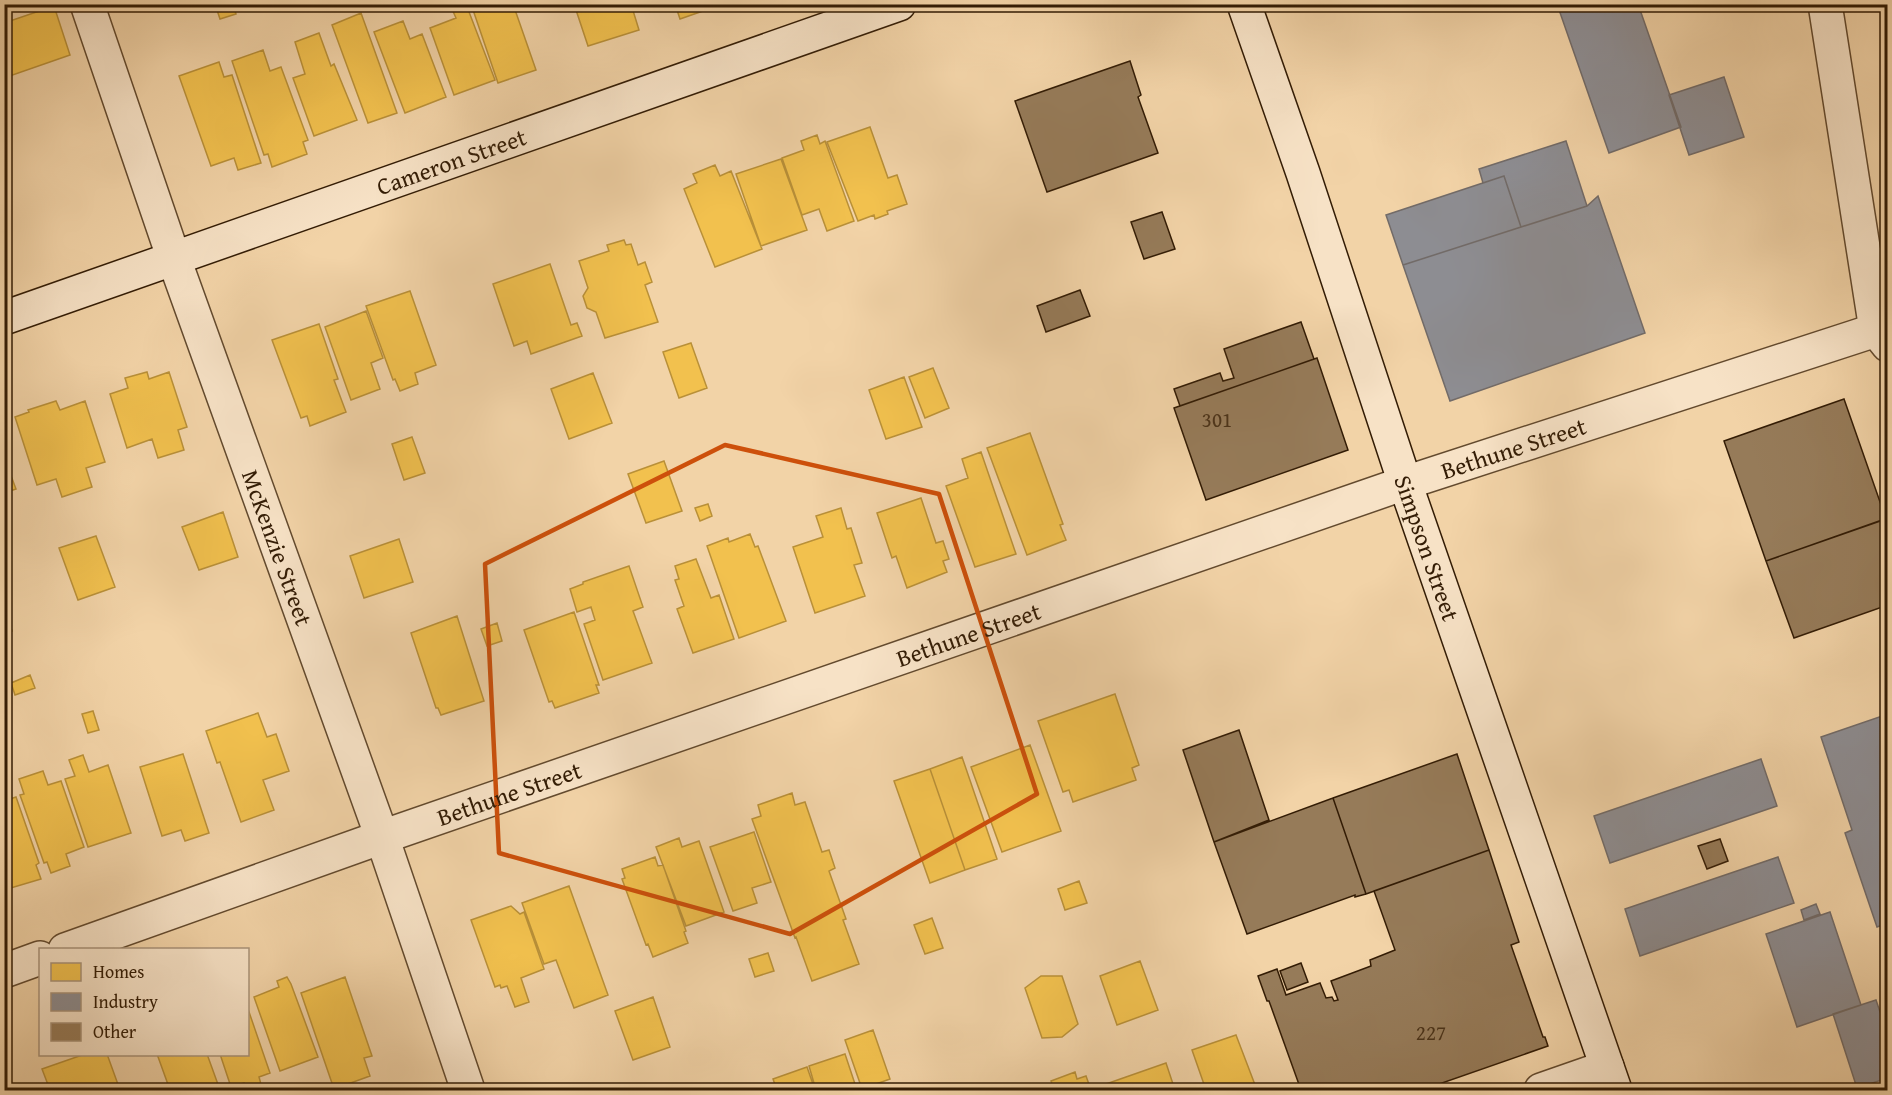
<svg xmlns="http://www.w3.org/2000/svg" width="1892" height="1095" font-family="'Gentium Book Plus',serif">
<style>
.homes{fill:#f2c14e;stroke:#b99038;stroke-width:1.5}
.industry{fill:#8d8d92;stroke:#726b68;stroke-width:1.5}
.building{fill:#967b59;stroke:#331c05;stroke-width:1.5}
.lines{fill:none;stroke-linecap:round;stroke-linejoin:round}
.street-casing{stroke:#634a2e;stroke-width:36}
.secondary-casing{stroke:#331c05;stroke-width:36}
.street{stroke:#f7e2c6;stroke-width:33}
.secondary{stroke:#f7e2c6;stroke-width:33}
.marked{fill:none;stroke:#cd500b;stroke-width:4.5;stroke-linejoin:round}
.labels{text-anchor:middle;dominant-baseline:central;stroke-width:6;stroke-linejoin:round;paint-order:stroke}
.number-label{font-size:21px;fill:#4c341a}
.street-label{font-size:24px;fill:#331c05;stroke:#f7e2c6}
</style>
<rect width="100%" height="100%" fill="#f2d3a7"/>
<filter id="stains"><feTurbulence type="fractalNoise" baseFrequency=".00333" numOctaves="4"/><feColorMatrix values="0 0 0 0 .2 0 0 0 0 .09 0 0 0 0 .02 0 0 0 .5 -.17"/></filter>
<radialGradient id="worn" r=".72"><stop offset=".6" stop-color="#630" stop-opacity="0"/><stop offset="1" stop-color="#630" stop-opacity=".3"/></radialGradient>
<path class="homes" d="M215,4H233L236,14L220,19Z
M466,4L495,80L454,95L430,28L456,18L452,9Z
M471,4H513L536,70L498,83Z
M574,4H631L639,30L588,46Z
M675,4H723L680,19Z
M54,6L70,55L4,78V23Z
M361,13L397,113L368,123L332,25Z
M403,21L410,39L422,34L446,97L405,113L374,32Z
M319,33L331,66L334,64L357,120L314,136L293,78L305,74L295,42Z
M263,50L270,71L281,67L308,140L303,142L307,154L272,167L268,154L264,155L232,61Z
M219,62L224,77L232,75L261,163L238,170L234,158L211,166L179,76Z
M870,127L888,178L897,175L907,204L887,211L888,214L875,219L874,215L858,221L827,142Z
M817,135L820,144L825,141L854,221L827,231L819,209L802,215L782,158L804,150L801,141Z
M781,159L807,230L761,246L736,174Z
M715,165L720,176L731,171L762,249L715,267L684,189L697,183L693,174Z
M624,240L626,245L631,244L638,265L645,262L652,282L645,285L658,322L605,338L596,312L587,308L583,296L588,288L579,261L609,251L607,245Z
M550,264L571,325L577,323L582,336L531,354L527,341L514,346L493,284Z
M410,291L436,365L415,373L418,384L400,391L395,379L393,380L366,306Z
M366,311L383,358L371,363L380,389L351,400L325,327Z
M319,324L338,379L334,380L346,412L310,426L307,416L301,418L272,340Z
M691,343L707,388L679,398L663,352Z
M933,368L949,408L925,418L909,377Z
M147,372L149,379L169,372L187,427L178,430L184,450L158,458L152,439L127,448L110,394L128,388L125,378Z
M593,373L612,423L569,439L551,389Z
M904,377L922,427L886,439L869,390Z
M56,401L60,410L85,401L105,462L86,468L92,487L62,497L56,479L37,485L15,417L29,412L28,410Z
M1030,433L1063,524L1060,525L1066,540L1027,555L987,448Z
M412,437L425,473L404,480L392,444Z
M981,452L1016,554L975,567L946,486L968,478L962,459Z
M4,457L16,489L4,493Z
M664,461L682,511L646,523L628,474Z
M921,498L936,543L943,541L949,559L943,561L947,572L907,588L896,556L892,558L877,513Z
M708,504L712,516L700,521L695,508Z
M841,508L847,529L851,528L862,563L854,565L865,596L815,613L793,547L823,537L816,516Z
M223,512L238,557L199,570L182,527Z
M750,534L755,547L758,546L786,621L739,638L707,546L728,538L729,542Z
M96,536L115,587L78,600L59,548Z
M399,539L413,582L364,598L350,556Z
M696,559L711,598L719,595L734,639L693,653L677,609L684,606L675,580L679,579L675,566Z
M629,566L643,607L633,611L652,663L603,680L584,624L595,620L591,607L577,612L570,589L583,584V582Z
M5,610L12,631L4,634V610Z
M574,612L599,685H596L599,693L555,708L552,701L549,702L524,630Z
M457,616L484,701L441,715L438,708H436L411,633Z
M497,623L502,641L487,646L481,629Z
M30,675L35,688L15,695L11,683Z
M1115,694L1139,765L1132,768L1136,780L1073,802L1069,790L1063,792L1038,721Z
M93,711L99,730L88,733L82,714Z
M258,713L267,737L276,734L289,771L263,780L274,810L241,822L220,762L217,763L206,731Z
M1030,745L1061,831L1002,852L971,767Z
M183,754L209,833L185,841L181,830L162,836L140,767Z
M83,755L89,772L108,765L131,833L88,847L65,779L75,776L69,760Z
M962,757L997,859L965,870L930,769Z
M930,769L965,870L930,883L894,781Z
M43,771L48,785L61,781L84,847L66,854L70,866L51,873L47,862L44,863L20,795L24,794L19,779Z
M792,793L795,805L805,802L822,852L829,850L835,868L829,871L846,919L843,920L859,964L812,981L796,937L795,938L752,819L761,816L758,805Z
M16,797L39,863L36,865L41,879L4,890V801Z
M754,832L771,882L752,888L757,903L733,911L710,847Z
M679,838L682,847L699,841L724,912L686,926L656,847Z
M655,857L658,866L663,865L686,931L684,932L688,943L653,957L648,944L646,945L622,879L625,878L622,869Z
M1079,881L1087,903L1065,910L1058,889Z
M569,886L608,995L574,1008L556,960L544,964L522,903Z
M511,906L520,914L524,912L544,969L521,978L529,1002L515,1007L507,986L501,988L500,985L495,987L471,920Z
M932,918L943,948L925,954L914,925Z
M768,953L774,971L755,977L749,959Z
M1140,961L1158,1010L1117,1025L1100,976Z
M1041,976H1062L1078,1024L1062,1037L1042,1038L1025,988Z
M287,977L291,984L318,1057L280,1071L254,997L279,987L277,981Z
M345,977L372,1056L364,1058L370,1076L334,1089L301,993Z
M653,997L670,1047L633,1060L615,1011Z
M248,1009L270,1073L259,1077L262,1088L256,1090H247L244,1083L231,1087L220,1054H248Z
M873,1030L890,1079L862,1089L845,1040Z
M1236,1035L1257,1090H1206L1192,1050Z
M85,1054H107L120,1090H50L42,1069Z
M157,1054H207L220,1090H170Z
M845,1054L857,1090H816L809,1066Z
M1166,1063L1175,1090H1108L1106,1084Z
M807,1067L815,1090H777L773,1079Z
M1075,1072L1077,1079L1086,1076L1091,1090H1054L1051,1081Z"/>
<path class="industry" d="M1557,4H1638L1681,127L1609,153Z
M1642,4H1659L1644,10Z
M1724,77L1744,137L1689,155L1669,95Z
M1566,141L1587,206L1521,227L1504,176L1483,183L1479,169Z
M1504,176L1521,227L1403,265L1386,215Z
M1598,196L1645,333L1450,401L1403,265L1587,206Z
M1888,714V923L1877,927L1845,833L1852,830L1821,737Z
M1761,759L1777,806L1610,863L1594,816Z
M1778,857L1794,903L1640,956L1625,909Z
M1816,904L1820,914L1804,920L1801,910Z
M1830,912L1861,1005L1797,1027L1766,934Z
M1876,1000L1888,1035V1078L1857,1088L1833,1014Z"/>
<path class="building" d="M1130,61L1141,95L1138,97L1158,153L1047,192L1015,101Z
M1162,212L1175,249L1144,259L1131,222Z
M1080,290L1090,316L1046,332L1037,306Z
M1301,322L1314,359L1180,406L1174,389L1220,373L1223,381L1234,378L1224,349Z
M1317,358L1348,450L1206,500L1174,408Z
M1844,399L1886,519L1766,561L1724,441Z
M1882,520L1888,537V605L1794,638L1766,561Z
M1239,730L1269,820L1214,842L1183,750Z
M1457,754L1489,850L1366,894L1333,798Z
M1333,798L1366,894L1355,897V895L1247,934L1214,842Z
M1720,839L1728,861L1707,869L1698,846Z
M1489,850L1519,942L1511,945L1543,1037H1545L1548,1046L1422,1090H1301L1269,1001H1267L1258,976L1277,969L1286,995L1320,983L1326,998L1332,997L1334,1001L1338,1000L1331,981L1371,966L1370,960L1395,950L1374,891Z
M1301,963L1308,982L1287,990L1280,971Z"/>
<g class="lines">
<defs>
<g id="street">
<path id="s1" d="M87,4L174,259L382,837L468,1090"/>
<path d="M1825,4L1876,330L1888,345"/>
<path id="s2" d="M65,950L382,837L1405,483L1876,330"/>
<path d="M4,971L40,958"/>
<path d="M1541,1090L1607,1067"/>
</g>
<g id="secondary">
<path id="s3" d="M1244,4L1303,173L1405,483L1615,1090"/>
<path id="s4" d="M4,318L899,4"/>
</g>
</defs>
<use href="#street" class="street-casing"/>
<use href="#secondary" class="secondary-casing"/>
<use href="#street" class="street"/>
<use href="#secondary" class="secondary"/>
</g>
<path class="marked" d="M725,445L939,494L1037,794L790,934L499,853L485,564Z"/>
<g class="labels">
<g class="number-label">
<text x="1217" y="419">301</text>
<text x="1431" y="1032">227</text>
</g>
<g class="street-label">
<text stroke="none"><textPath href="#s4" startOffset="474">Cameron Street</textPath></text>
<text stroke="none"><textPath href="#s2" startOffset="1533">Bethune Street</textPath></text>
<text stroke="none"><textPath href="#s1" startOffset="576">McKenzie Street</textPath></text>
<text stroke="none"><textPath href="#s3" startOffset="574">Simpson Street</textPath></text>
<text stroke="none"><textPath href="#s2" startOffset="957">Bethune Street</textPath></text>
<text stroke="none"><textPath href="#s2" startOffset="471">Bethune Street</textPath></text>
</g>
</g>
<rect width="1892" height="1095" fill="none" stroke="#f2d3a7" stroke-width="24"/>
<rect x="6" y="6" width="1880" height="1083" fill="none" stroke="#331c05" stroke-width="3"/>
<rect x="12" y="12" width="1868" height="1071" fill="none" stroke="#331c05" stroke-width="1.5"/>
<rect x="39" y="948" width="210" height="108" fill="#f7e2c6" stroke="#a99379" stroke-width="1.5"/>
<rect x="51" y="963" width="30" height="18" fill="#f2c14e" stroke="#a99379" stroke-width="1.5"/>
<text x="93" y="978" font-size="18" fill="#331c05">Homes</text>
<rect x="51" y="993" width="30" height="18" fill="#8d8d92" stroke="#a99379" stroke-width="1.5"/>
<text x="93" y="1008" font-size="18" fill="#331c05">Industry</text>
<rect x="51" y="1023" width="30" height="18" fill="#967b59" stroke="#a99379" stroke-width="1.5"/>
<text x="93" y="1038" font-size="18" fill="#331c05">Other</text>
<rect width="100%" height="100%" filter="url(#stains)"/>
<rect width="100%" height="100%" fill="url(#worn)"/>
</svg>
